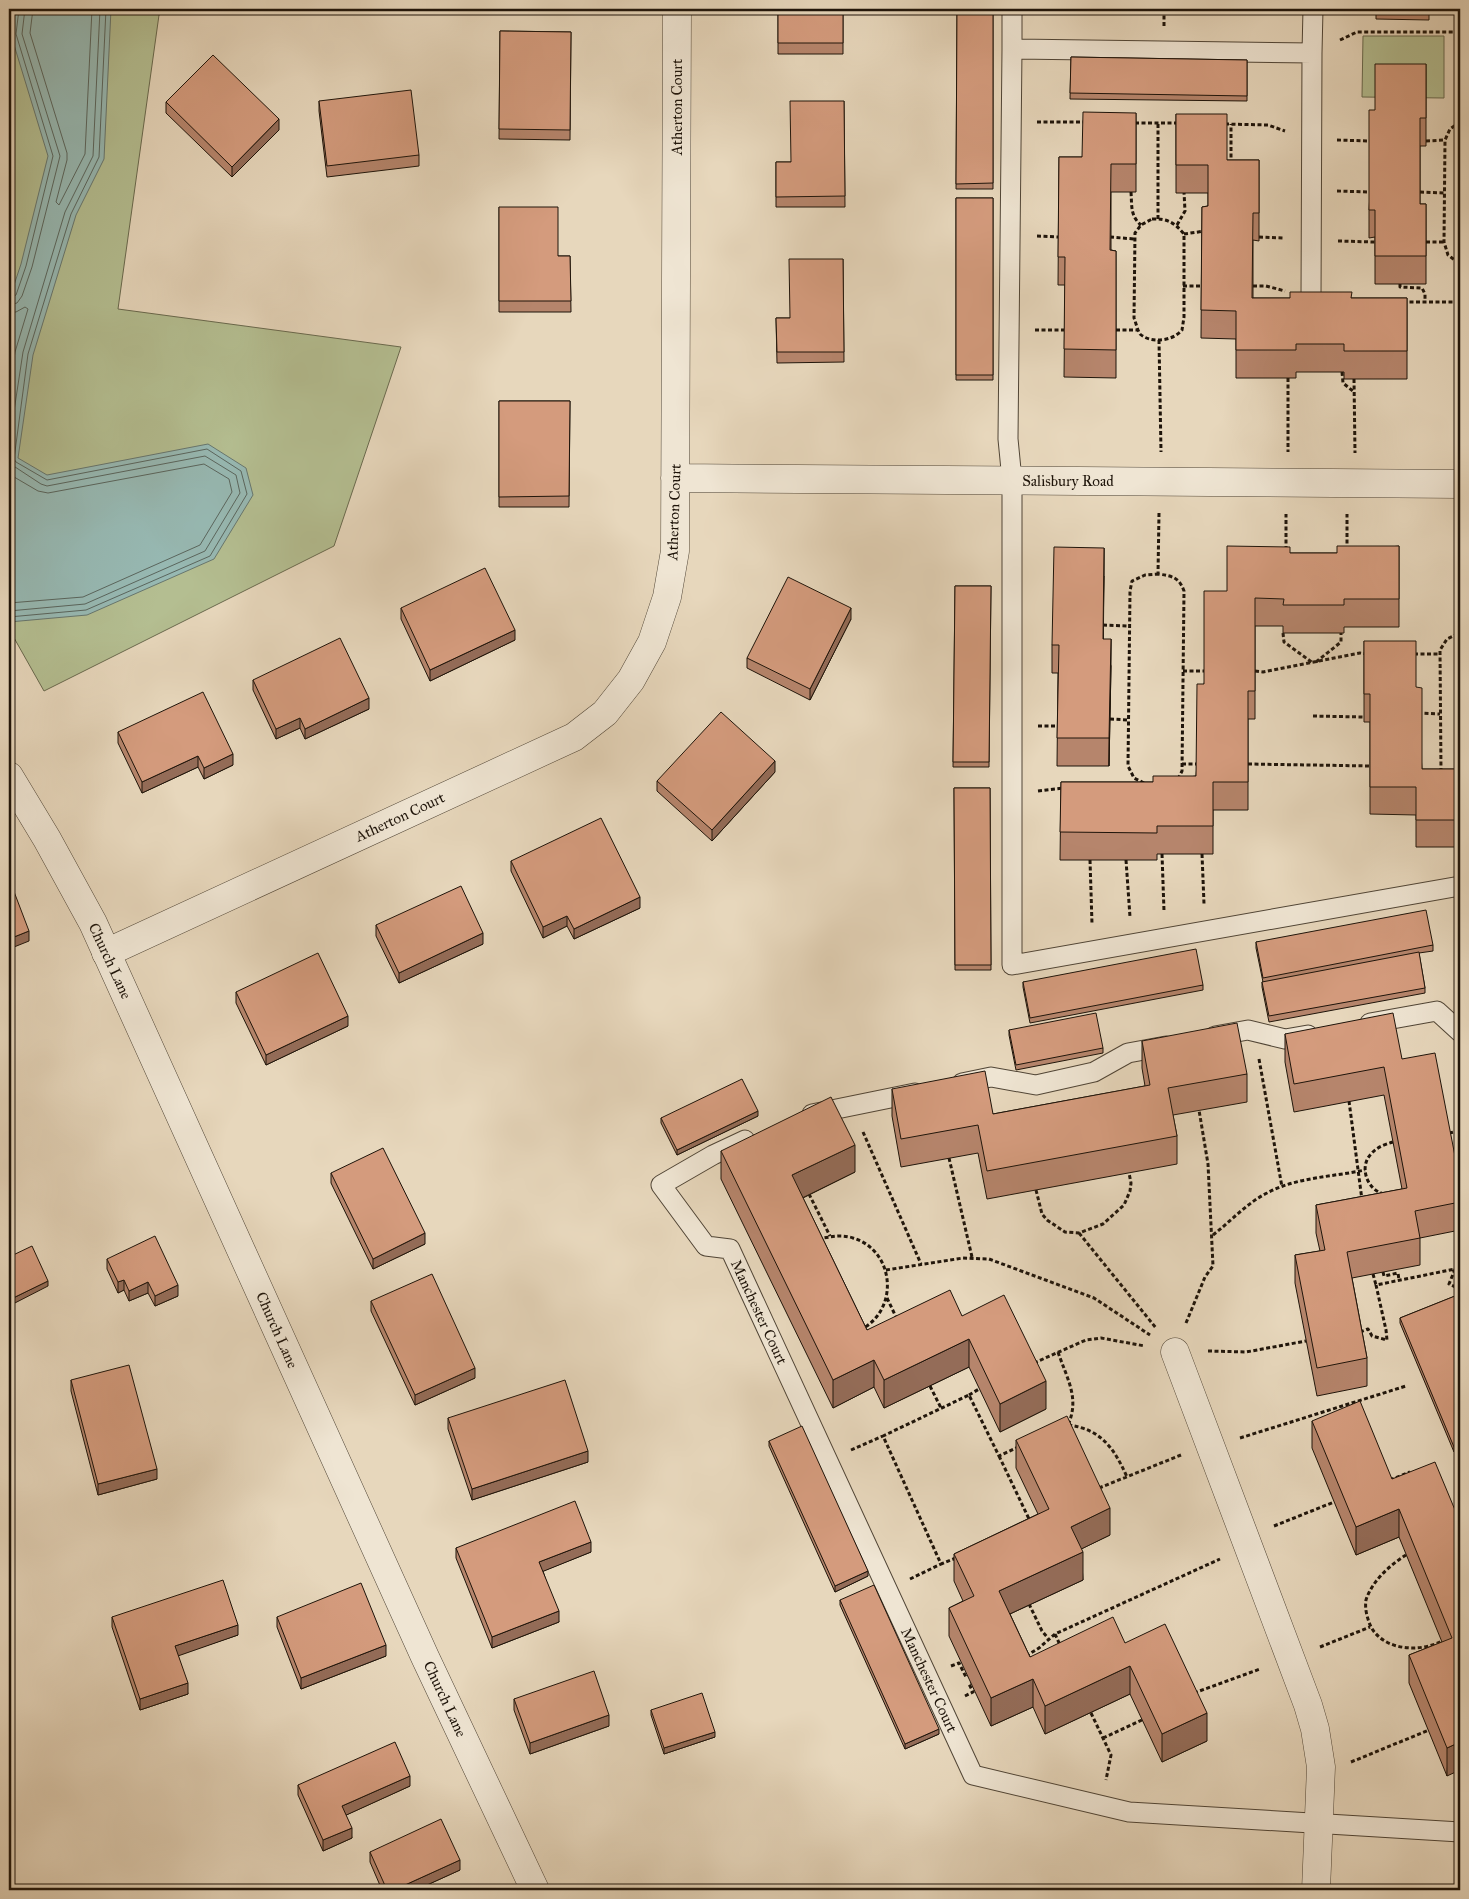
<svg xmlns="http://www.w3.org/2000/svg" width="1469" height="1899" font-family="'IM FELL Great Primer',serif">
<style>
.green{fill:#b4be91;stroke:#69694e}
.water{fill:#97b9b3;stroke:#67776f}
.lines{fill:none;stroke-linecap:round;stroke-linejoin:round}
.shore{stroke:#5a665e;stroke-width:1}
.service-casing{stroke:#504536;stroke-width:21}
.minor-casing{stroke:#504536;stroke-width:29}
.tertiary-casing{stroke:#504536;stroke-width:29}
.path{stroke:#1e140a;stroke-width:3;stroke-dasharray:4 2.5;stroke-linecap:butt}
.service{stroke:#efe5d3;stroke-width:19}
.minor{stroke:#efe5d3;stroke-width:28}
.tertiary{stroke:#efe5d3;stroke-width:28}
.wall{fill:#b6856c;stroke:#1e140a}
.shaded-wall{fill:#946c58;stroke:#1e140a}
.building{fill:#d49b7d;stroke:#1e140a}
.labels{text-anchor:middle;dominant-baseline:central;stroke-width:4;stroke-linejoin:round;paint-order:stroke}
.street-label{font-size:15px;fill:#1e140a;stroke:#efe5d3}
</style>
<rect width="100%" height="100%" fill="#e7d7bc"/>
<filter id="stains"><feTurbulence type="fractalNoise" baseFrequency=".004" numOctaves="4"/><feColorMatrix values="0 0 0 0 .2 0 0 0 0 .09 0 0 0 0 .02 0 0 0 .5 -.17"/></filter>
<radialGradient id="worn" r=".72"><stop offset=".6" stop-color="#630" stop-opacity="0"/><stop offset="1" stop-color="#630" stop-opacity=".3"/></radialGradient>
<path class="green" d="M9,9H170L159,15L118,309L401,347L334,546L44,691L9,629Z
M1363,36H1444V98L1362,97Z"/>
<path class="water" d="M14,9H111L104,159L76,215L33,355L18,458L47,475L208,444L246,468L253,495L214,559L87,615L9,622V300L21,264L48,156L11,35Z"/>
<g class="lines">
<path class="shore" d="M33,9L30,33L67,153V160L56,202L59,205L85,154L92,9
M9,299L16,295L26,266L53,156L16,34L19,9
M9,305L17,303L22,296L32,267L60,156L22,34L25,9
M9,312H16L25,307L28,309L15,352L9,393
M9,444L23,352L65,212L93,156L100,9
M9,463L41,484L47,486L205,456L236,475L240,493L205,551L85,604L9,611
M9,474L38,491L48,493L204,464L229,479L232,492L200,545L83,597L9,603
M9,617L86,610L210,556L247,494L241,471L207,449L47,480L16,462L14,459L28,354L71,214L99,157L106,9"/>
<defs>
<path id="service" d="M1012,9V49
M1312,53L1313,9
M1311,299L1312,53L1012,49L1008,439L1012,480V965L1460,886
M1370,1023L1437,1011L1460,1032
M1215,1036L1248,1030L1285,1039L1308,1035
M962,1083L991,1077L1036,1085L1094,1072L1128,1053L1166,1046
M812,1114L915,1093
M745,1140L713,1155L661,1185L706,1246L730,1249L973,1775L1129,1812L1460,1832"/>
<path id="minor" d="M675,478L1460,484
M106,953L574,737L605,713L631,680L652,642L667,597L675,551L677,9
M1175,1352L1308,1705L1315,1729L1321,1767L1316,1890"/>
<path id="tertiary" d="M9,776L47,839L93,923L425,1657L535,1890"/>
</defs>
<use href="#service" class="service-casing"/>
<use href="#minor" class="minor-casing"/>
<use href="#tertiary" class="tertiary-casing"/>
<path class="path" d="M1164,9V26
M1340,40L1357,32H1460
M1037,122H1086
M1460,122L1450,129L1445,140L1444,242L1448,255L1460,264
M1135,123H1178
M1225,124L1268,125L1285,131
M1337,140L1369,141
M1426,141L1445,140
M1231,164V124
M1337,191L1369,192
M1131,192C1132,205 1130,216 1141,225
M1420,192L1446,193
M1152,219C1167,218 1175,223 1184,234V317L1182,330C1173,341 1151,344 1140,334C1137,329 1136,323 1134,318L1135,233L1141,225Z
M1158,219V123
M1177,225L1185,211L1184,192
M1184,234L1205,231
M1037,236L1059,237
M1110,237L1134,239
M1259,237L1284,238
M1338,241L1375,242
M1426,242H1444
M1400,284V287L1422,288L1425,294V303
M1183,286H1201
M1253,286H1266L1285,291
M1403,302H1460
M1035,330H1065
M1116,330H1138
M1159,340L1161,452
M1342,372L1343,383L1354,392
M1288,378V452
M1354,379L1355,453
M1159,513L1158,574C1172,576 1179,577 1184,591L1182,771L1178,779
M1286,550V514
M1347,550V514
M1103,625L1129,626
M1283,633L1284,642L1313,663
M1414,654H1439
M1316,662L1341,642V633
M1183,671H1204
M1255,671L1263,672L1360,653L1368,654
M1418,713L1440,714
M1313,716L1364,717
M1110,719L1128,720
M1038,726H1057
M1182,764H1196
M1248,764L1371,766
M1441,772L1440,650L1447,639L1460,633
M1144,783L1134,778L1128,766L1130,591L1132,581L1145,575L1158,574
M1038,791L1064,788
M1162,854L1164,911
M1202,854L1204,904
M1090,860L1092,924
M1126,860L1130,917
M1460,914V974
M1259,1059L1282,1187
M1349,1101L1362,1200
M863,1132L921,1264
M1449,1133L1460,1131
M949,1158L972,1257
M1036,1190L1042,1214L1047,1220L1065,1232L1079,1233L1103,1224L1124,1205L1130,1191L1131,1183L1129,1173
M809,1194L830,1236
M1384,1194C1367,1190 1358,1166 1372,1153C1377,1147 1386,1144 1393,1142
M1079,1233L1156,1328
M1213,1235C1231,1221 1247,1203 1267,1193C1297,1177 1332,1177 1365,1170
M818,1239C830,1237 841,1234 853,1238C894,1250 900,1308 862,1329
M1460,1257L1449,1284L1460,1289
M886,1270L963,1258L989,1259L1094,1298L1150,1335
M1383,1272L1384,1276L1398,1273L1399,1280
M1373,1274L1376,1285
M887,1298L897,1319
M1186,1323L1205,1277L1213,1266L1208,1164L1199,1110
M1360,1332L1368,1329L1372,1336L1387,1340L1386,1330L1376,1285L1455,1269
M1208,1351L1246,1352L1306,1341
M1058,1352C1067,1379 1080,1398 1068,1425
M1034,1363L1086,1340L1101,1338L1145,1346
M930,1386L941,1408
M969,1395L979,1389
M1068,1425C1101,1429 1114,1448 1127,1477
M1240,1438L1406,1386
M851,1450L883,1436
M999,1456L1030,1521
M1390,1480L1410,1472
M1099,1488L1181,1455
M1274,1526L1334,1502
M1406,1555C1390,1565 1372,1581 1366,1600C1365,1606 1366,1613 1368,1619C1376,1650 1418,1654 1442,1641
M956,1558L941,1564L883,1436L969,1395L999,1456L1018,1447
M910,1579L941,1564
M1029,1604L1042,1631L1048,1638
M1055,1634L1060,1645
M1320,1647L1370,1627
M1026,1656L1039,1648L1055,1634L1220,1559
M951,1666L959,1663L966,1677L968,1676
M1194,1693L1260,1669
M965,1696L973,1692L969,1684L971,1683
M1091,1713L1111,1755L1106,1780
M1103,1738L1142,1720
M1351,1762L1429,1730"/>
<use href="#service" class="service"/>
<use href="#minor" class="minor"/>
<use href="#tertiary" class="tertiary"/>
</g>
<path class="wall" d="M778,9H843V54H778Z
M957,9H993V189H956Z
M1376,9H1429V20L1376,19Z
M500,31L571,32L570,140L499,139Z
M1071,57L1247,60V101L1070,99Z
M1426,64V146H1420V204H1426V284H1375V237L1369,238V210L1375,110Z
M319,101L419,155V166L327,177L319,111Z
M844,101L845,207H776V162H791Z
M166,102L279,130L232,177L166,113Z
M1136,113V192H1111V250L1116,251V378L1064,377L1065,285H1058L1059,157H1082Z
M1176,114L1227,160H1259V241L1253,240V298H1407V379H1344V372H1296V378H1236V339L1201,338L1202,207L1208,206V193H1176Z
M956,198H993V380H956Z
M499,207L558,256H570L571,312H499Z
M843,259L844,362L777,363L776,318H790Z
M499,401H570L569,507H499Z
M1399,546V627H1344V633H1283V626H1255V719H1248V810H1213V854H1157V860H1060L1061,782H1153L1196,776L1204,684L1227,591L1290,553H1337Z
M1104,576L1103,639L1111,666L1109,766H1057L1058,673H1052V645Z
M955,586H991L989,767H953Z
M401,608L515,640L430,681L401,619Z
M851,619L810,700L747,668V658Z
M1364,641L1416,687L1422,769H1460V847H1416V815L1370,814V722H1364Z
M253,680L369,709L305,739L300,728L276,739L253,690Z
M118,732L233,765L204,779L198,767L142,793L118,743Z
M775,772L712,841L657,791V781Z
M954,788H990L991,970H955Z
M511,861L640,908L574,939L567,926L543,938L511,871Z
M376,925L483,944L399,983L376,936Z
M1256,942L1433,945V951L1419,953L1425,988V993L1269,1022L1262,987V982H1263L1256,948Z
M1023,982L1203,985V990L1030,1023L1023,987Z
M236,992L348,1026L266,1065L236,1003Z
M1009,1030L1103,1048V1053L1016,1070L1009,1035Z
M1285,1034L1402,1059L1460,1182V1230L1420,1238V1265L1352,1278L1367,1358V1386L1317,1396L1295,1283V1255L1320,1251L1316,1233V1205L1402,1189L1384,1095L1294,1112L1285,1062Z
M1142,1041L1247,1074V1102L1173,1115L1177,1136V1164L987,1199L978,1153L901,1167L892,1116V1089L993,1114L1145,1086L1142,1068Z
M758,1116L677,1155L661,1123V1118Z
M721,1151L855,1172L803,1198L867,1330L962,1316L1046,1409L1000,1432L969,1367L884,1408L874,1387L833,1408L721,1179Z
M331,1173L425,1244L373,1269L331,1183Z
M107,1259L178,1296L155,1306L148,1293L129,1301L124,1290L118,1293L107,1269Z
M1460,1294V1450L1454,1452L1400,1323V1318Z
M371,1301L475,1378L415,1405L371,1311Z
M71,1380L157,1479L98,1495L71,1391Z
M448,1418L588,1462L472,1500L448,1429Z
M1312,1421L1392,1479L1460,1522L1447,1776L1409,1683V1655L1442,1642L1399,1537L1356,1555L1312,1448Z
M1016,1440L1110,1535L1081,1549L1083,1580L1010,1614L1030,1657L1125,1643L1207,1741L1162,1762L1130,1694L1045,1734L1033,1707L991,1726L949,1636V1608L963,1601L954,1581V1554L1038,1514L1016,1468Z
M769,1441L868,1576L835,1592L769,1446Z
M456,1548L591,1552L543,1571L559,1622L492,1648L456,1558Z
M840,1600L939,1734L905,1749L840,1605Z
M112,1617L238,1635L178,1655L188,1694L140,1710L112,1627Z
M277,1617L386,1656L301,1689L277,1627Z
M514,1699L609,1726L530,1754L514,1710Z
M651,1710L715,1737L664,1754L651,1715Z
M298,1785L410,1786L346,1815L352,1838L323,1851L298,1795Z
M370,1852L460,1870L416,1890H382L370,1862Z"/>
<path class="shaded-wall" d="M279,119V130L232,177V167Z
M1104,548V576L1103,666V639Z
M851,608V619L810,700V689Z
M515,630V640L430,681V670Z
M1111,639V666L1109,766V738Z
M369,698V709L305,739V729Z
M300,718V728L276,739V729Z
M233,754V765L204,779V768Z
M198,756V767L142,793V782Z
M775,761V772L712,841V830Z
M640,897V908L574,939V929Z
M567,916V926L543,938V927Z
M29,931V941L9,949V939Z
M483,933V944L399,983V973Z
M348,1016V1026L266,1065V1055Z
M758,1111V1116L677,1155V1150Z
M855,1145V1172L792,1203V1175Z
M425,1233V1244L373,1269V1259Z
M124,1280V1290L118,1293V1282Z
M48,1281V1286L9,1306V1300Z
M148,1282V1293L129,1301V1291Z
M178,1285V1296L155,1306V1296Z
M969,1339V1367L884,1408V1380Z
M874,1360V1387L833,1408V1380Z
M475,1368V1378L415,1405V1395Z
M1046,1381V1409L1000,1432V1404Z
M1460,1444V1450L1454,1452V1447Z
M588,1451V1462L472,1500V1489Z
M157,1469V1479L98,1495V1484Z
M1110,1508V1535L1071,1554V1527Z
M1399,1509V1537L1356,1555V1527Z
M591,1542V1552L539,1573V1562Z
M1083,1552V1580L999,1619V1591Z
M868,1571V1576L835,1592V1586Z
M559,1611V1622L492,1648V1637Z
M238,1625V1635L175,1657V1646Z
M386,1645V1656L301,1689V1678Z
M1130,1666V1694L1045,1734V1706Z
M1033,1679V1707L991,1726V1698Z
M188,1683V1694L140,1710V1699Z
M1207,1713V1741L1162,1762V1734Z
M609,1715V1726L530,1754V1743Z
M939,1729V1734L905,1749V1744Z
M715,1732V1737L664,1754V1748Z
M1460,1742V1770L1447,1776V1748Z
M410,1776V1786L342,1817V1806Z
M352,1828V1838L323,1851V1840Z
M460,1860V1870L416,1890H394Z"/>
<path class="building" d="M778,9H843V43H778Z
M957,9H993V183L956,184Z
M500,31L571,32L570,130L499,129Z
M213,55L279,119L232,167L166,102Z
M1071,57L1247,60V96L1070,93Z
M1375,64H1426V118H1420V204H1426V256H1375V210H1369V110H1375Z
M411,90L419,155L327,166L319,101Z
M790,101H844L845,196L776,197V162H791Z
M1083,112L1136,113V164H1111L1110,250L1116,251V350L1064,349L1065,257H1058L1059,157H1082Z
M1176,114H1227V160H1259V213H1253L1252,298H1290V292H1352L1351,298H1407V351H1344V344H1296V350H1236V311L1201,310L1202,207L1208,206V165H1176Z
M956,198H993V375H956Z
M499,207H558V256H570L571,301H499Z
M789,259H843L844,352H777L776,318H790Z
M499,401H570L569,496L499,497Z
M1227,546L1290,547V553H1337V546H1399V599H1344V605H1283L1284,599L1255,598V691H1248V782H1213V826H1157V833L1060,832L1061,782H1153V776H1196L1197,684H1204V591H1227Z
M1054,547L1104,548L1103,639H1111L1109,738H1057L1059,645H1052Z
M485,568L515,630L430,670L401,608Z
M788,577L851,608L810,689L747,658Z
M955,586H991L989,762H953Z
M340,638L369,698L305,729L300,718L276,729L253,680Z
M1364,641H1416V687L1422,688V769H1460V820H1416V787H1370V694H1364Z
M203,692L233,754L204,768L198,756L142,782L118,732Z
M721,712L775,761L712,830L657,781Z
M954,788H990L991,965H955Z
M601,818L640,897L574,929L567,916L543,927L511,861Z
M461,886L483,933L399,973L376,925Z
M13,889L29,931L9,939V891Z
M1426,910L1433,945L1263,978L1256,942Z
M1196,949L1203,985L1030,1018L1023,982Z
M1419,952L1425,988L1269,1016L1262,982Z
M318,953L348,1016L266,1055L236,992Z
M1096,1013L1103,1048L1016,1065L1009,1030Z
M1393,1013L1402,1059L1435,1053L1460,1182V1202L1415,1211L1420,1238L1347,1252L1367,1358L1317,1368L1295,1255L1325,1250L1316,1205L1407,1188L1384,1067L1294,1084L1285,1034Z
M1237,1023L1247,1074L1168,1088L1177,1136L987,1171L978,1125L901,1139L892,1089L985,1071L993,1114L1150,1085L1142,1041Z
M742,1079L758,1111L677,1150L661,1118Z
M831,1097L855,1145L792,1175L867,1330L950,1290L962,1316L1004,1295L1046,1381L1000,1404L969,1339L884,1380L874,1360L833,1380L721,1151Z
M383,1148L425,1233L373,1259L331,1173Z
M155,1236L178,1285L155,1296L148,1282L129,1291L124,1280L118,1282L107,1259Z
M32,1246L48,1281L9,1300V1257Z
M432,1274L475,1368L415,1395L371,1301Z
M1460,1294V1444L1454,1447L1400,1318Z
M129,1365L157,1469L98,1484L71,1380Z
M565,1380L588,1451L472,1489L448,1418Z
M1360,1401L1392,1479L1435,1462L1460,1522V1742L1447,1748L1409,1655L1452,1638L1399,1509L1356,1527L1312,1421Z
M1067,1416L1110,1508L1071,1527L1083,1552L999,1591L1030,1657L1113,1617L1125,1643L1165,1624L1207,1713L1162,1734L1130,1666L1045,1706L1033,1679L991,1698L949,1608L974,1596L954,1554L1049,1509L1016,1440Z
M802,1426L868,1571L835,1586L769,1441Z
M575,1501L591,1542L539,1562L559,1611L492,1637L456,1548Z
M223,1580L238,1625L175,1646L188,1683L140,1699L112,1617Z
M361,1583L386,1645L301,1678L277,1617Z
M874,1585L939,1729L905,1744L840,1600Z
M594,1671L609,1715L530,1743L514,1699Z
M702,1693L715,1732L664,1748L651,1710Z
M395,1742L410,1776L342,1806L352,1828L323,1840L298,1785Z
M441,1819L460,1860L394,1890H387L370,1852Z
M1116,1886L1210,1888V1890H1116Z"/>
<g class="labels">
<g class="street-label">
<text transform="translate(677 107) rotate(-90)">Atherton Court</text>
<text x="1068" y="481">Salisbury Road</text>
<text transform="translate(674 512) rotate(-88)">Atherton Court</text>
<text transform="translate(400 817) rotate(-25)">Atherton Court</text>
<text transform="translate(110 961) rotate(65)">Church Lane</text>
<text transform="translate(759 1312) rotate(65)">Manchester Court</text>
<text transform="translate(277 1330) rotate(66)">Church Lane</text>
<text transform="translate(929 1680) rotate(65)">Manchester Court</text>
<text transform="translate(445 1699) rotate(65)">Church Lane</text>
</g>
</g>
<rect width="1469" height="1899" fill="none" stroke="#e7d7bc" stroke-width="30"/>
<rect x="10" y="10" width="1449" height="1879" fill="none" stroke="#1e140a" stroke-width="2.5"/>
<rect x="15" y="15" width="1439" height="1869" fill="none" stroke="#1e140a"/>
<rect width="100%" height="100%" filter="url(#stains)"/>
<rect width="100%" height="100%" fill="url(#worn)"/>
</svg>
